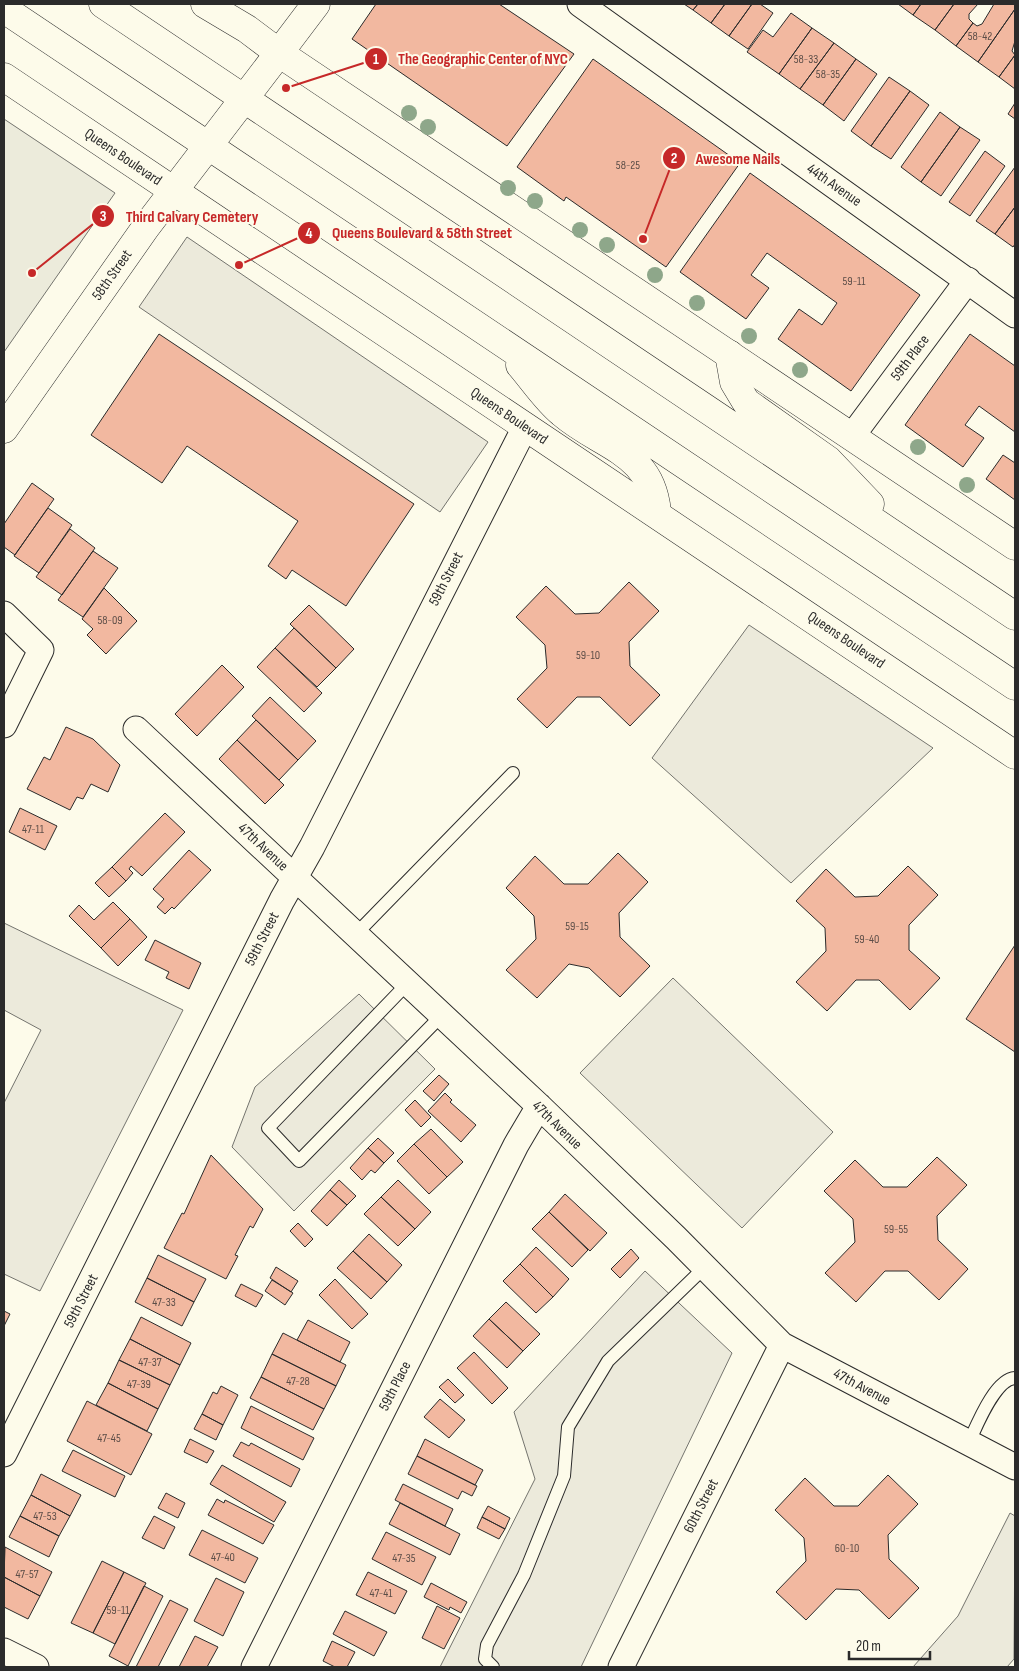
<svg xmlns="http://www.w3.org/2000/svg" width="1019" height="1671" font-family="'Sofia Sans Condensed',sans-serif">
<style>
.green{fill:#ecebdb;stroke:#74746e}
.parking{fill:#eceadb;stroke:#74746e}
.building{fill:#f2b8a0;stroke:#2b2b2b}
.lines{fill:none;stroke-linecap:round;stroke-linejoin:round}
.service-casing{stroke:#2b2b2b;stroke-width:14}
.minor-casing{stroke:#2b2b2b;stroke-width:27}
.tertiary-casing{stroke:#2b2b2b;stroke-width:29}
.secondary-casing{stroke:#2b2b2b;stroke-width:29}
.primary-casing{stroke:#2b2b2b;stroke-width:29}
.service{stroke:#fdfbea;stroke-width:12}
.minor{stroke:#fdfbea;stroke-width:25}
.tertiary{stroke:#fdfbea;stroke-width:28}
.secondary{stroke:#fdfbea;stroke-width:28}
.primary{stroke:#fdfbea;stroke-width:28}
.tree{fill:#8ea78a}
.labels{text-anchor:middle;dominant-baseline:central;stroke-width:4;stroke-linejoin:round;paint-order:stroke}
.number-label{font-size:12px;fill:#5d4e48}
.street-label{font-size:15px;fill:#2b2b2b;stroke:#fdfbea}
.leader{fill:none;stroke:#c62828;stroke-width:2}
.callout-dot{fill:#c62828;stroke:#fdfbea;stroke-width:2}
.mark-label{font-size:15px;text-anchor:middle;font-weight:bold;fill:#fff}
.callout-label{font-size:16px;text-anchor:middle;font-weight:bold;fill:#c62828;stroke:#fdfbea;stroke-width:4;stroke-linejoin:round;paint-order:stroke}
</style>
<rect width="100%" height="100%" fill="#fdfbea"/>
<path class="green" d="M4,119L115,193L4,352Z"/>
<path class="parking" d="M187,237L488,442L440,512L139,307Z
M749,625L933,748L791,883L652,758Z
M4,923L183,1010L40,1291L4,1274V1103L41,1030L4,1010Z
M673,978L833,1132L742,1228L580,1073Z
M359,994L435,1069L294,1211L232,1147L255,1087Z
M645,1271L732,1353L581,1667H440L535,1479L514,1412Z
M1010,1513L1015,1516L1014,1659L1007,1667H913L958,1616Z"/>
<path class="building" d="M376,4H499L574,54L507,146L352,39Z
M684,4H698L693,10Z
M698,4H725L711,23L693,10Z
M725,4H752L729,36L711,23Z
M752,4H760L773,13L748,49L729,36Z
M898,4H921L913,15Z
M921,4H954L935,30L913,15Z
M954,4H978L969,14V19L973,23L956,46L935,30Z
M994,4H1015V9L978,62L956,46L973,23L977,26L982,24Z
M1015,9V41L1012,51L1015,55L999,77L978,62Z
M791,13L812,28L779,74L747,52L763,30L773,37Z
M812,28L834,43L800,89L779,74Z
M834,43L856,59L823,105L800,89Z
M1015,55V89L999,77Z
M593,59L740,163L666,267L566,197L564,201L517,167Z
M856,59L877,74L844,121L823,105Z
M889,77L910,91L871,146L851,131Z
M910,91L929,105L891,159L871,146Z
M1015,103V119L1008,114Z
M940,112L960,127L921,182L901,167Z
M960,127L980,140L941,196L921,182Z
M985,151L1005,166L970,216L949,202Z
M1015,167V207L995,234L976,221Z
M750,173L920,295L851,391L778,339L799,309L822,325L837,303L767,253L751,275L769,288L746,319L680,272Z
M1015,207V244L1013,247L995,234Z
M159,334L414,504L346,606L292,570L286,579L268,566L298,521L187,446L162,483L91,435Z
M970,334L1015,366V432L979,406L965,425L984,438L963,467L905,425Z
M1003,455L1015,463V500L986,479Z
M32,483L54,499L15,555L4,547V524Z
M48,508L72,525L39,573L14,556Z
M70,529L95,548L62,595L36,577Z
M93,551L118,568L83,617L58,600Z
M629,582L659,611L629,642L630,666L660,695L630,726L600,697H577L547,728L517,699L547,668L545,645L516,617L546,586L575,614L599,613Z
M104,588L137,621L106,654L87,635L93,629L82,619Z
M309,605L354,649L336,668L290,624Z
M294,628L336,668L317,687L275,648Z
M275,648L322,693L304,712L257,667Z
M222,665L244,687L197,736L175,714Z
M270,697L316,741L298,760L252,716Z
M256,720L298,760L279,780L237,740Z
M66,727L93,739L120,765L108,792L91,784L83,799L77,797L70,810L27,789L44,757L50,760Z
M237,740L284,785L265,804L219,759Z
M20,808L57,826L45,850L9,832Z
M165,813L185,832L142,876L131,866L129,869L133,873L126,881L112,867Z
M189,850L211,870L174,909L172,907L165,914L157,907L164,899L153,889Z
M618,853L648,882L619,913L620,937L650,966L620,997L589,968L569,964L537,998L506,970L536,939L534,916L506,888L535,856L564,884H588Z
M908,866L938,895L909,925V950L940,978L910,1010L879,980H856L827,1011L796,982L826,951L825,928L796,901L826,869L855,897L878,896Z
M112,867L126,881L109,897L95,883Z
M113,902L130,919L101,948L69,916L79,905L94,920Z
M130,919L147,937L118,966L101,948Z
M155,940L201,963L189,989L166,978L169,972L145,960Z
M1015,945V1052L966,1019Z
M439,1075L449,1084L434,1101L423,1091Z
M445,1093L452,1100L450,1102L476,1125L461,1142L428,1111Z
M415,1100L431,1117L421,1127L405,1110Z
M431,1129L463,1162L447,1177L414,1144Z
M378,1138L394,1153L384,1163L368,1148Z
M414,1144L447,1177L429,1194L397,1161Z
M368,1148L384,1163L375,1173L371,1170L362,1180L350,1168Z
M211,1155L263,1209L253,1228L250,1226L235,1255L238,1256L226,1279L164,1248L182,1213L184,1214Z
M937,1157L967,1185L937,1216L938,1240L968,1269L939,1300L908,1271H885L856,1302L825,1273L855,1242L853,1219L824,1191L855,1160L883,1187H907Z
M339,1180L356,1196L347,1205L330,1190Z
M398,1180L431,1212L415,1229L381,1197Z
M330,1190L347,1205L327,1226L311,1211Z
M565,1194L607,1233L590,1251L549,1212Z
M381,1197L415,1229L398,1246L364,1214Z
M549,1212L588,1250L572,1267L532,1229Z
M298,1223L313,1239L305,1247L290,1231Z
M369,1234L402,1265L387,1282L353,1251Z
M536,1247L569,1279L553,1297L520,1264Z
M631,1249L639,1258L620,1278L611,1269Z
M353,1251L387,1282L371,1299L337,1268Z
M158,1255L206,1279L194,1302L147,1278Z
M520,1264L553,1297L536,1313L503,1281Z
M276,1267L298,1281L291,1292L270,1278Z
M147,1278L194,1302L182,1326L135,1302Z
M335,1279L368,1314L352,1329L319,1295Z
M272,1280L293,1293L285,1305L265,1291Z
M241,1284L263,1295L256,1307L235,1296Z
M506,1302L540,1334L523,1351L489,1319Z
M4,1311L10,1314L4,1326Z
M141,1317L191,1343L180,1365L130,1339Z
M489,1319L523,1351L507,1368L473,1336Z
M308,1320L350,1342L340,1362L297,1340Z
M283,1333L346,1365L336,1386L272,1354Z
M130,1339L180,1365L170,1385L119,1360Z
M474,1352L508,1388L492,1404L457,1368Z
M272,1354L336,1386L324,1409L261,1377Z
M119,1360L170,1385L158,1409L108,1383Z
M261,1377L324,1409L313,1430L250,1398Z
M448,1379L464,1395L455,1403L439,1387Z
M108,1383L158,1409L147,1431L96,1405Z
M221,1386L238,1395L223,1425L202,1414L213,1392L217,1394Z
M440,1399L465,1420L449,1438L424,1417Z
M87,1401L152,1434L131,1475L67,1441Z
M251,1406L314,1438L303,1460L241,1428Z
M202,1414L223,1425L216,1440L194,1429Z
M190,1439L214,1451L207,1463L184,1452Z
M425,1439L483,1470L475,1485L417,1456Z
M241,1442L249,1446L251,1443L300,1469L291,1487L233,1456Z
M73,1450L125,1476L115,1497L62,1471Z
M417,1456L477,1486L472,1496L462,1491L458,1499L408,1474Z
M222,1465L286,1502L274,1522L210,1484Z
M41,1474L81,1495L70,1516L31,1495Z
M888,1475L918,1504L888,1535L889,1559L919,1588L889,1619L859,1590L836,1589L806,1620L776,1592L806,1561L804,1538L775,1510L805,1478L834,1506H858Z
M403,1484L453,1509L445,1526L395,1500Z
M166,1493L185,1503L178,1518L158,1508Z
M31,1495L70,1516L59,1536L20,1516Z
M217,1499L224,1503L225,1500L274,1525L263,1544L208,1515Z
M400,1503L460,1534L450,1555L389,1524Z
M488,1506L510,1518L505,1529L482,1517Z
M20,1516L59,1536L49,1557L9,1537Z
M154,1516L175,1527L164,1549L142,1538Z
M482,1517L505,1529L499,1539L477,1528Z
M202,1530L258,1558L245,1583L189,1555Z
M386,1532L436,1557L422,1585L372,1559Z
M5,1547L52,1572L40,1596L4,1577Z
M102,1561L124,1572L93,1633L71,1623Z
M124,1572L146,1583L115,1644L93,1633Z
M368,1572L407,1591L395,1614L356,1595Z
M4,1577L40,1596L28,1619L4,1607Z
M216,1578L244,1592L223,1636L194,1621Z
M431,1583L467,1602L461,1613L450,1607L449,1610L424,1597Z
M144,1586L163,1596L128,1666L109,1656Z
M170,1600L188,1609L158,1667H136Z
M437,1606L460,1618L444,1649L422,1638Z
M345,1611L387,1632L374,1656L333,1634Z
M195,1636L218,1647L207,1667H179Z
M332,1641L355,1652L347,1667H335L323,1661Z"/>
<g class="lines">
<defs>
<path id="service" d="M356,934L513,773
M408,983L268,1128L299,1161L442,1015
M969,1442C977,1425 995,1379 1015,1378
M493,1667L485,1659L487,1645L524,1575L564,1476L568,1427L608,1361L704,1268"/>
<path id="minor" d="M580,4L1015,315
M852,436L968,280
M4,614L41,650L4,725
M136,729L539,1106L676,1238L782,1345L1015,1467
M4,1454L282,900L312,847L525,427
M4,1651L36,1667
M254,1667L516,1145L539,1106
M621,1667L782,1345"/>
<path id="tertiary" d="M205,4L247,29L279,53L1015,546
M279,53L316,4
M4,77L1015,755"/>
<path id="secondary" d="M4,429L146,227L279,53"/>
<path id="primary" d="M103,4L1015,616
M4,9L1015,686
M729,354L734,382L746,402L828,460L870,504
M520,365C533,380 546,400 562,413C603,448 652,451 657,513"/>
</defs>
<use href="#service" class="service-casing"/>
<use href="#minor" class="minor-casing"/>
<use href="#tertiary" class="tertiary-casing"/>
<use href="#secondary" class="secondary-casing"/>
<use href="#primary" class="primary-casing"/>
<use href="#service" class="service"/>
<use href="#minor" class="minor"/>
<use href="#tertiary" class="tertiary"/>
<use href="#secondary" class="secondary"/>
<use href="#primary" class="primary"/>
</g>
<g class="tree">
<circle cx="409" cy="113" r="8"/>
<circle cx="428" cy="127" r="8"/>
<circle cx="508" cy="188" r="8"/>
<circle cx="535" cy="201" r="8"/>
<circle cx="580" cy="230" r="8"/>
<circle cx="607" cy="245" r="8"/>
<circle cx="655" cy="275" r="8"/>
<circle cx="697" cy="303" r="8"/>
<circle cx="749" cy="336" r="8"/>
<circle cx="800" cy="370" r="8"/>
<circle cx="918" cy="447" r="8"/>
<circle cx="967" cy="485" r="8"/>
</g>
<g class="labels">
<g class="number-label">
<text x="980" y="36">58-42</text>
<text x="806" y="59">58-33</text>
<text x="828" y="74">58-35</text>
<text x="628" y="165">58-25</text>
<text x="854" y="281">59-11</text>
<text x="110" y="620">58-09</text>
<text x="588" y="655">59-10</text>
<text x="33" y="829">47-11</text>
<text x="577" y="926">59-15</text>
<text x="867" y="939">59-40</text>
<text x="896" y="1229">59-55</text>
<text x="164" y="1302">47-33</text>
<text x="150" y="1362">47-37</text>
<text x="298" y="1381">47-28</text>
<text x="139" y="1384">47-39</text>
<text x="109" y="1438">47-45</text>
<text x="45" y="1516">47-53</text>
<text x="847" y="1548">60-10</text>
<text x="223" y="1557">47-40</text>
<text x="404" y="1558">47-35</text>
<text x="27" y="1574">47-57</text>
<text x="381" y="1593">47-41</text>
<text x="118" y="1610">59-11</text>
</g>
<g class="street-label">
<text transform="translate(123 157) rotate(34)">Queens Boulevard</text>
<text transform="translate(834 185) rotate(35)">44th Avenue</text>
<text transform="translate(112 275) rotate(-55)">58th Street</text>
<text transform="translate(910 358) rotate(-53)">59th Place</text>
<text transform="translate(509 416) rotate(34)">Queens Boulevard</text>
<text transform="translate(446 579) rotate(-63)">59th Street</text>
<text transform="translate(846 640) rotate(34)">Queens Boulevard</text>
<text transform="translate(263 847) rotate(43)">47th Avenue</text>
<text transform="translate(262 939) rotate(-63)">59th Street</text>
<text transform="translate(557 1125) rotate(44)">47th Avenue</text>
<text transform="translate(81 1301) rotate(-63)">59th Street</text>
<text transform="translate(395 1386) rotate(-63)">59th Place</text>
<text transform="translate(862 1387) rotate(28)">47th Avenue</text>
<text transform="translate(701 1506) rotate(-63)">60th Street</text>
</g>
</g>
<path class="leader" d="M286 88L376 59M643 239L674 158M32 273L103 216M239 265L309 233"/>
<g class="callout-dot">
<circle cx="286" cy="88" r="5"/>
<circle cx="643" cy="239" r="5"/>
<circle cx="32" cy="273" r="5"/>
<circle cx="239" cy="265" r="5"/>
<circle cx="376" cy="59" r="12"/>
<circle cx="674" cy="158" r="12"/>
<circle cx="103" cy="216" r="12"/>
<circle cx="309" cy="233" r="12"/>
</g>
<g class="mark-label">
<text x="376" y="64">1</text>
<text x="674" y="163">2</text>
<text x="103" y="221">3</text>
<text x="309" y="238">4</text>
</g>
<g class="callout-label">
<text x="483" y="64">The Geographic Center of NYC</text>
<text x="738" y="164">Awesome Nails</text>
<text x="192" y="222">Third Calvary Cemetery</text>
<text x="422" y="238">Queens Boulevard &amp; 58th Street</text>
</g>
<rect width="1019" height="1671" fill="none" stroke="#2b2b2b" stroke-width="10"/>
<path d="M849 1651v8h81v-8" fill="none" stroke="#2b2b2b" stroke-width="2.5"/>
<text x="856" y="1651" font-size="15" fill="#2b2b2b" stroke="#fdfbea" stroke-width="4" paint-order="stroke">20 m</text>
</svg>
